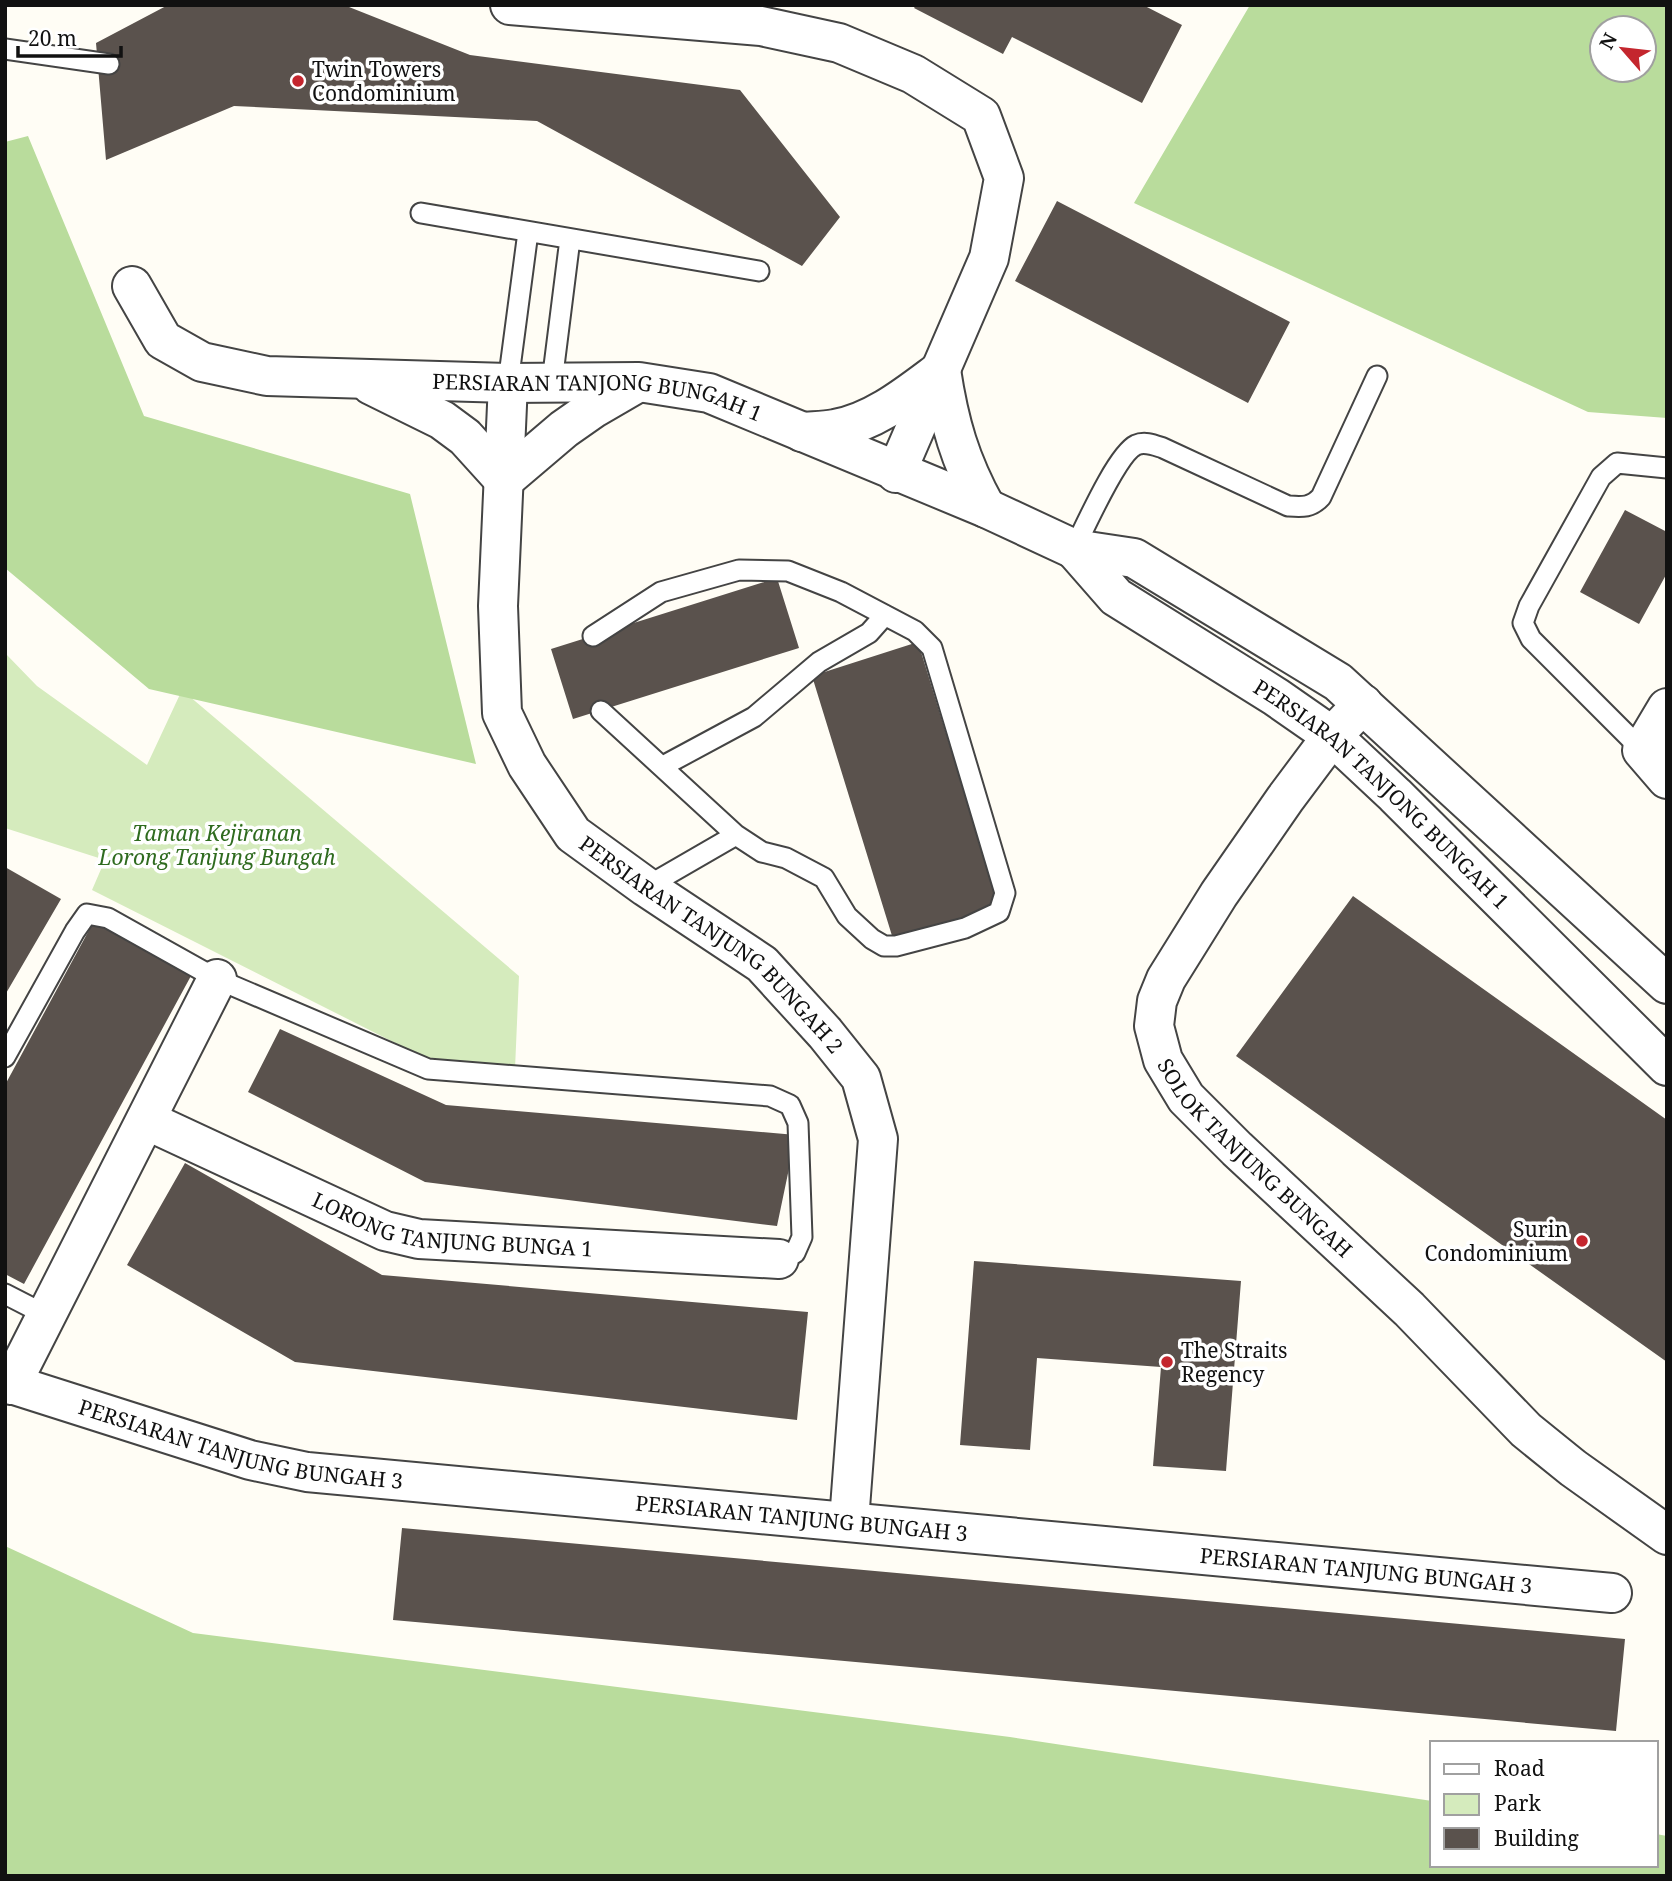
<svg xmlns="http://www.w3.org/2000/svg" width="1672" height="1881" font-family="'Noto Serif',serif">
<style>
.green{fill:#d5ebbd}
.forest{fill:#b9dc9c;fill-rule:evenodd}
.building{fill:#5a524d}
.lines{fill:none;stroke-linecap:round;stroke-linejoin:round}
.lane-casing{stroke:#444;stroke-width:23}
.street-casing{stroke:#444;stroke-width:42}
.lane{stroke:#fff;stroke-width:19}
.street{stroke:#fff;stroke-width:38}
.poi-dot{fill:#c4262e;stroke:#fff;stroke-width:2.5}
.labels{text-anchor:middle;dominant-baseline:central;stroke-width:7;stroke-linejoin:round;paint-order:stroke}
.poi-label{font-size:21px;fill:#111;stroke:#fff;text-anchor:start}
.street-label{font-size:21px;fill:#111;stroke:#fff}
.park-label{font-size:21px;font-style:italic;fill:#2f6b1f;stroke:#fff}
</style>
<rect width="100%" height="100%" fill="#fffdf5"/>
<path class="green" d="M5,653L37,686L147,765L182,690L519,976L515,1069L423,1057L92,890L105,860L5,828Z"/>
<path class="forest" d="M1250,5H1667V418L1588,412L1134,203ZM1602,28H1644V70H1602Z
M28,136L144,416L410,494L476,764L149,689L5,568V142Z
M5,1546L193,1633L1010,1737L1432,1801V1865H1656V1834L1667,1836V1876H5Z"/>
<path class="building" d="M168,5H344L470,55L740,90L840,217L802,266L537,121L234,106L106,160L96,43Z
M916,5H1143L1182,25L1142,103L1012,37L1003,54L914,8Z
M1057,201L1290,322L1248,403L1015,281Z
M1625,510L1667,532V573L1639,624L1580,592Z
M777,578L799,648L573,719L551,649Z
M918,642L999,906L893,939L812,676Z
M5,867L61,899L5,995Z
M1353,896L1667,1120V1362L1236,1056Z
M94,921L192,974L24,1284L5,1274V1085Z
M280,1029L446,1105L796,1135L777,1226L425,1182L248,1092Z
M185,1163L382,1275L808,1312L797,1420L295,1362L127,1265Z
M974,1261L1241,1281L1226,1471L1153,1466L1161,1367L1037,1358L1030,1450L960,1445Z
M402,1528L1625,1639L1616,1731L393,1620Z"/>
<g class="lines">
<defs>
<path id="lane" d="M5,49L109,64
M421,213L759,271
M552,382L570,239
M508,383L528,232
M1074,549C1085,527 1117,454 1136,445C1145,441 1154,445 1163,448L1288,506C1302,507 1311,508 1321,497L1377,376
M593,636L661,592L739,570L788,571L841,592L915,631L932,648L1005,893L999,912L965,928L896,946H884L872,939L847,916L824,878L786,858L762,852L736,835
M601,711L736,835L646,887
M1642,750L1531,639L1523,623L1529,606L1601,477L1617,463L1667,468
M663,766L754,717L819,662L869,633L885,615
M5,1057L75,931L87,914L108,918L217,979L428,1069L770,1096L790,1105L798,1123L802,1237L795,1253L779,1259
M5,1294L46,1315"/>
<g id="street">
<path d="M510,5L761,26L839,43L913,74L981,116L1004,178L989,258L896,473"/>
<path id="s1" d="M132,286L163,340L202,362L267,376L508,383L639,382L709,393L986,508L1074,549L1134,558L1338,682L1667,984"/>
<path id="s2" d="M508,383L498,606L502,713L527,765L573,834L646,887L762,964L825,1033L861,1078L878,1139L849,1521"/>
<path d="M371,385L442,420L465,437L504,480L564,429L594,408L637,383"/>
<path d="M802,432C813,431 825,431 835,429C875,422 910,393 941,370C949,423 960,461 986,508"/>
<path id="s3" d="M1074,549L1116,597L1276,697L1332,736L1395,795L1667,1066"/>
<path id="s4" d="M1363,704L1332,736L1285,799L1219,894L1166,979L1157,1001L1154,1026L1163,1060L1186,1098L1237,1149L1409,1309L1526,1430L1573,1468L1667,1535"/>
<path d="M1667,708L1642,750L1667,779"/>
<path id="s5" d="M146,1120L385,1231L419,1239L779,1259"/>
<path id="s6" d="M5,1382L250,1460L307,1472L1612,1593"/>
<path d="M11,1385L217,979"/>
</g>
</defs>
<use href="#lane" class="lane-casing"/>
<use href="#street" class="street-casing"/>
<use href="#lane" class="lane"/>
<use href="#street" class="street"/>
</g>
<g class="poi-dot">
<circle cx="298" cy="81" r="7"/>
<circle cx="1582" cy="1241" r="7"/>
<circle cx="1167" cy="1362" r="7"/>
</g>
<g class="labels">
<g class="poi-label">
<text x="312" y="69">Twin Towers<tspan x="312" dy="24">Condominium</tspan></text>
<text x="1568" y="1229" text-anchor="end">Surin<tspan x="1568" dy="24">Condominium</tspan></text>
<text x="1181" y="1350">The Straits<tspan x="1181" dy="24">Regency</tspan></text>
</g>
<g class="street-label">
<text stroke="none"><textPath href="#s1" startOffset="506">PERSIARAN TANJONG BUNGAH 1</textPath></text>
<text stroke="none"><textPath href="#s3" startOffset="396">PERSIARAN TANJONG BUNGAH 1</textPath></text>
<text stroke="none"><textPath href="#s2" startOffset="649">PERSIARAN TANJUNG BUNGAH 2</textPath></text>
<text stroke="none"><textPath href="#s4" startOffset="558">SOLOK TANJUNG BUNGAH</textPath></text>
<text stroke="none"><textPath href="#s5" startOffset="329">LORONG TANJUNG BUNGA 1</textPath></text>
<text stroke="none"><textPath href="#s6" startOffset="245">PERSIARAN TANJUNG BUNGAH 3</textPath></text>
<text stroke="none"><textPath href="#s6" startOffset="812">PERSIARAN TANJUNG BUNGAH 3</textPath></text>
<text stroke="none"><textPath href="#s6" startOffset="1379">PERSIARAN TANJUNG BUNGAH 3</textPath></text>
</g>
<g class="park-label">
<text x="217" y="833">Taman Kejiranan<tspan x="217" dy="24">Lorong Tanjung Bungah</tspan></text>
</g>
</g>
<rect width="1672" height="1881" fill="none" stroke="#111111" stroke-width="14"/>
<rect x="1430" y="1741" width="228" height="126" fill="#ffffff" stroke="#a0a0a0" stroke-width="2"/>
<rect x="1444" y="1764" width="35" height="10" fill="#ffffff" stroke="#a0a0a0" stroke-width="2"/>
<text x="1494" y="1776" font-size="21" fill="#111111">Road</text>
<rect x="1444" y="1794" width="35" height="21" fill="#d5ebbd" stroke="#a0a0a0" stroke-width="2"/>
<text x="1494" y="1811" font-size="21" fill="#111111">Park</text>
<rect x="1444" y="1828" width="35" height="21" fill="#5a524d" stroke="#a0a0a0" stroke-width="2"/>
<text x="1494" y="1846" font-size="21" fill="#111111">Building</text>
<g transform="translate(1623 49) rotate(298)"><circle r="33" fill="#ffffff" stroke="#a0a0a0" stroke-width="2"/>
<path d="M0-5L12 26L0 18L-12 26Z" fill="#c4262e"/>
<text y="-10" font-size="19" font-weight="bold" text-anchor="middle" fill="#111111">N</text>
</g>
<path d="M18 46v10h103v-10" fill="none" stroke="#111111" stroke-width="3.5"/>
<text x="28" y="46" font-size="21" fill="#111111" stroke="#ffffff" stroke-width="5" paint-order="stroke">20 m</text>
</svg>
